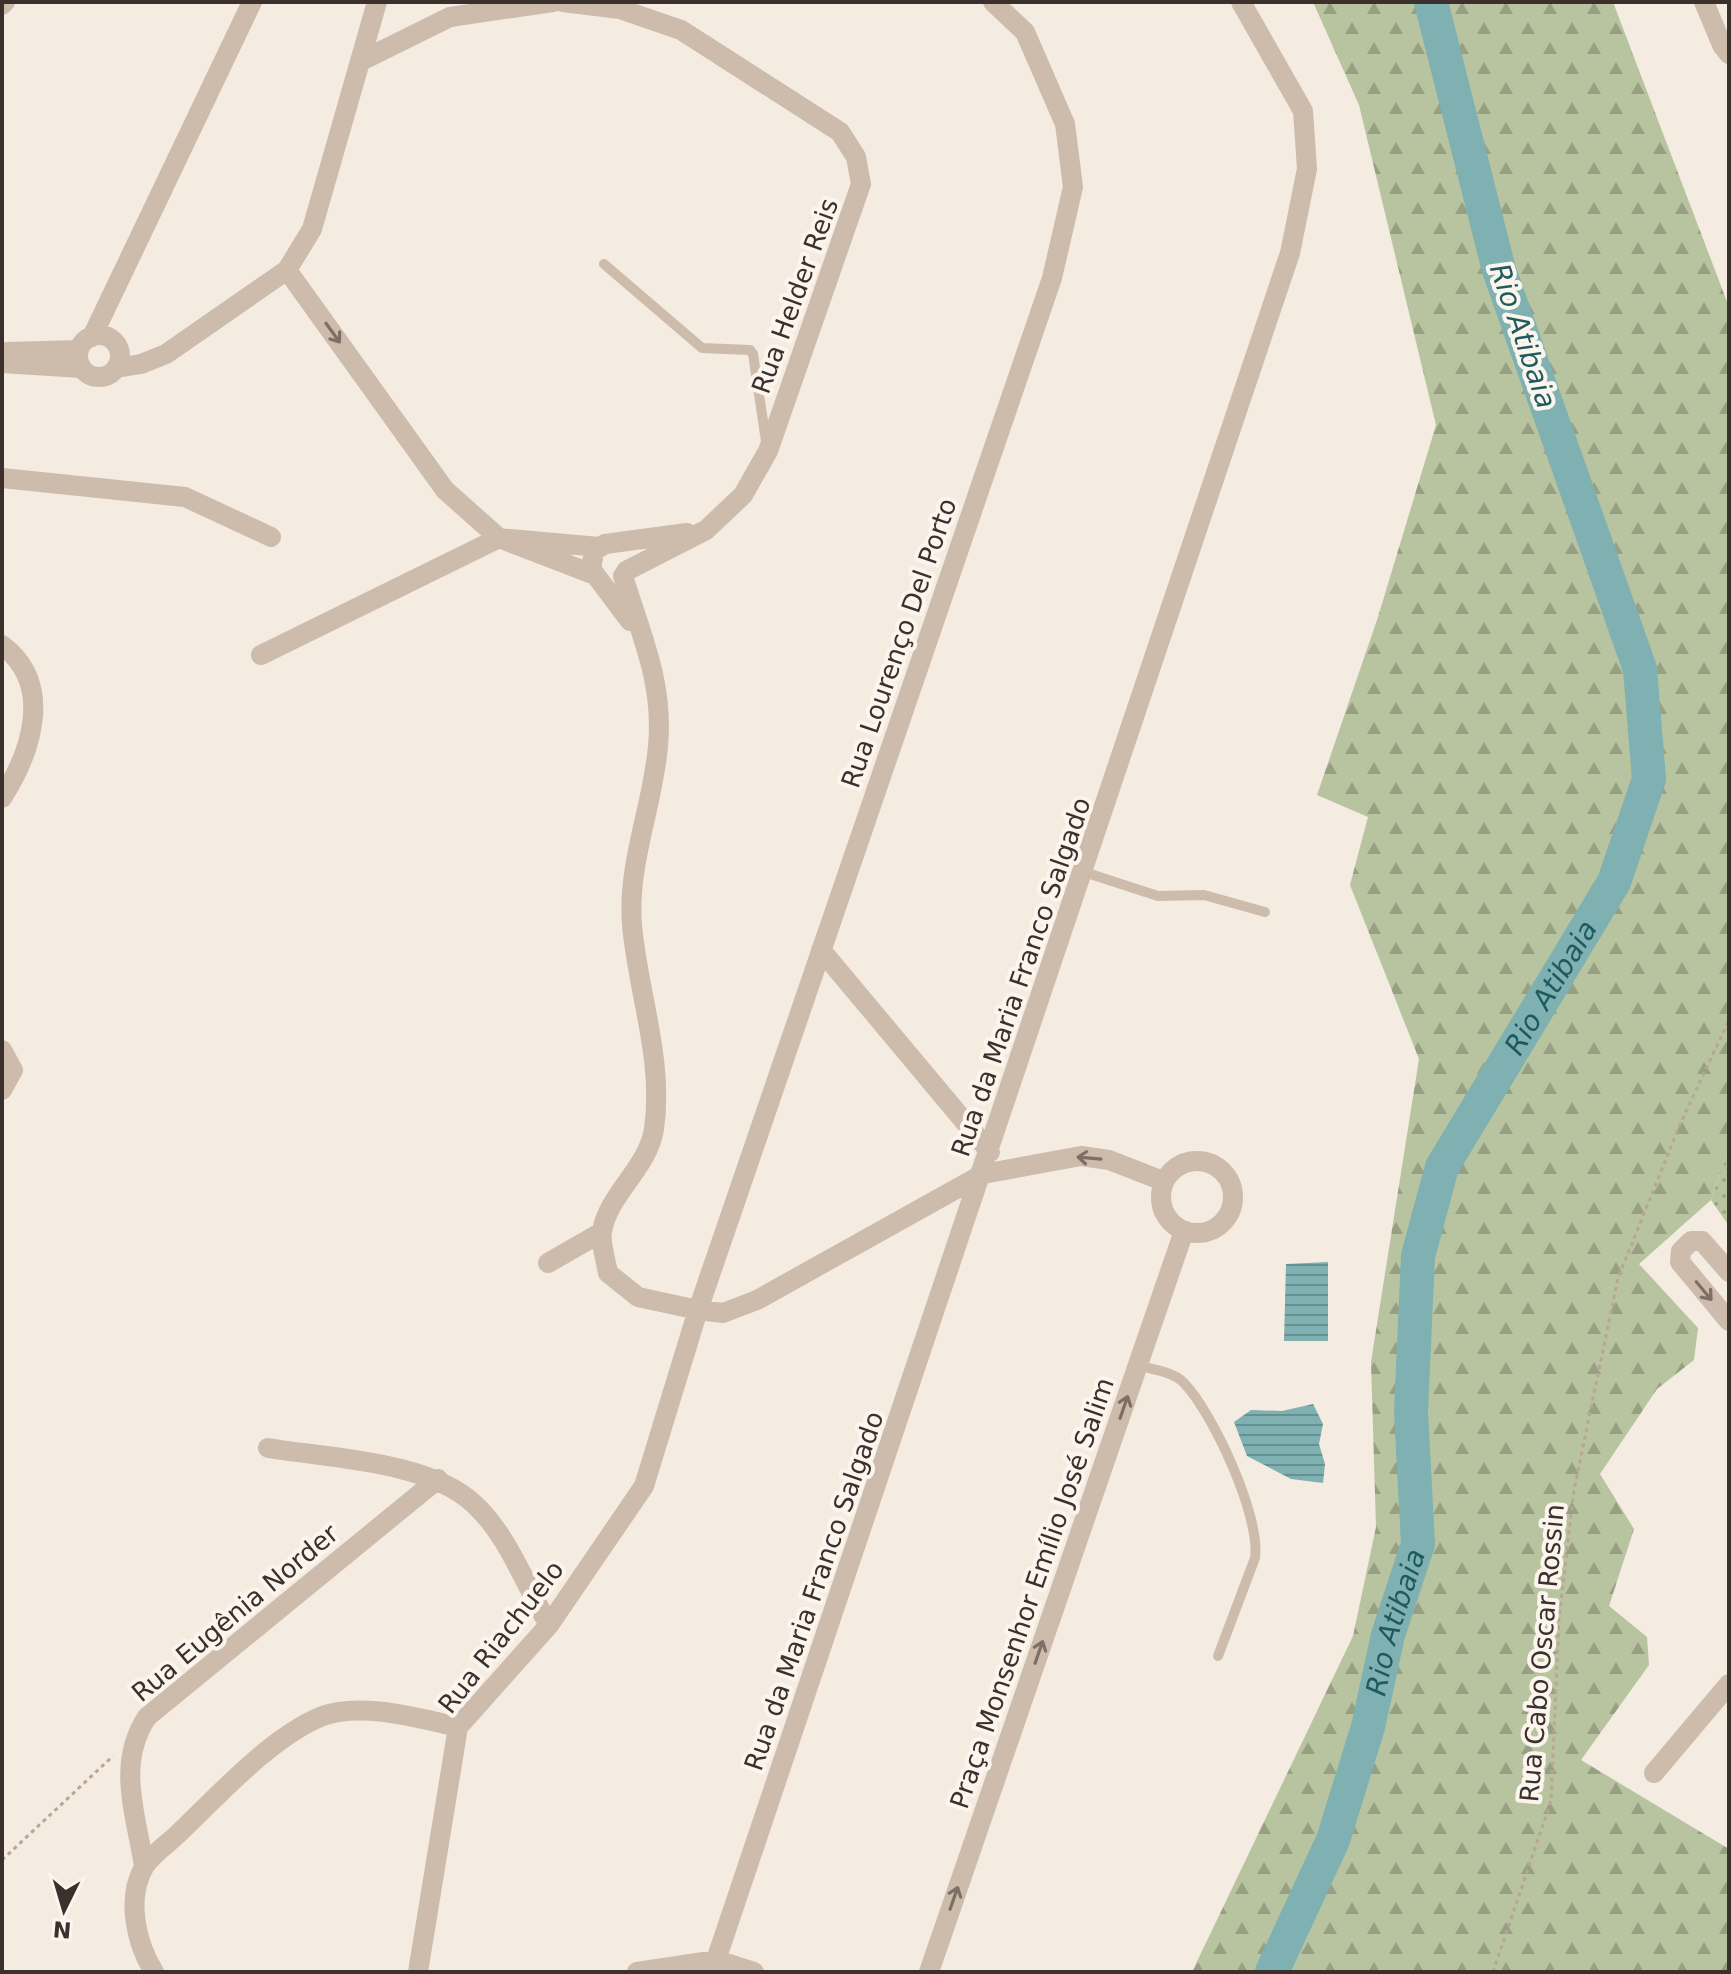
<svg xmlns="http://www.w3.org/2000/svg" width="1731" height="1974" font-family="'DejaVu Sans',sans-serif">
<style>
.grass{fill:url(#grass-dots)}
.forest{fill:url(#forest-firs)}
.water{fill:url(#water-rules)}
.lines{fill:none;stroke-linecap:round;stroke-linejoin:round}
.river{stroke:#7fb0b2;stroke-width:34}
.path{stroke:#b9a596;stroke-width:3;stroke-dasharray:4 4;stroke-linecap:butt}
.service{stroke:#cdbbac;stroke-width:10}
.minor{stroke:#cdbbac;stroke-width:20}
.oneway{stroke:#7d6f65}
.labels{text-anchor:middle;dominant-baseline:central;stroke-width:8;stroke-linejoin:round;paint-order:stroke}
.street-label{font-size:26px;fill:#3b302b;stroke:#fbf5ee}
.water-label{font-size:28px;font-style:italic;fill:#1f5a5e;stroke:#fbf5ee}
</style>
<defs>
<pattern id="grass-dots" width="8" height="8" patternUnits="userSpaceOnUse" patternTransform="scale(2)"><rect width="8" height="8" fill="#b8c4a0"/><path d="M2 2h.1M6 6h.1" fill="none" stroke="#97a083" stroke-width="1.8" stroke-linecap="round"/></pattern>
<pattern id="forest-firs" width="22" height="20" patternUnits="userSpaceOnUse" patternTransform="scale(2)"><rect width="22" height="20" fill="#b8c4a0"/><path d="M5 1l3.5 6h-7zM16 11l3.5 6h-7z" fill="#97a083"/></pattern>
<pattern id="water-rules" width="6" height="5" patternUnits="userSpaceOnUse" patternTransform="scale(2)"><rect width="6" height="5" fill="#7fb0b2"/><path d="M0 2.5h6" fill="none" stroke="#699091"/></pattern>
</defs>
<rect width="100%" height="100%" fill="#f4ebe1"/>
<path class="grass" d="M1729,1159V1226L1711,1200L1725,1160Z"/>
<path class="forest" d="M1313,2H1613L1729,307V1159L1725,1160L1711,1200L1639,1264L1698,1328L1694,1360L1657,1389L1600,1474L1634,1529L1609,1606L1647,1637L1649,1665L1581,1760L1729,1849V1972H1192L1353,1636L1376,1527L1371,1362L1419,1059L1350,885L1368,817L1317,795L1378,617L1436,425L1359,105Z"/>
<path class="water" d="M1328,1262V1341H1284L1286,1264Z
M1313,1404L1323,1424L1319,1444L1325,1464L1323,1483L1291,1479L1247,1456L1234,1422L1251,1410L1282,1411Z"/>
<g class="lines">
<path class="river" id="s1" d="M1272,1972L1333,1840L1368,1727L1388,1635L1418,1544L1411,1412L1418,1256L1442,1167L1614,882L1649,779L1640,669L1499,270L1431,2"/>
<path class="path" d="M2,1860L113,1756
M1493,1972L1551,1801L1559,1618L1574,1490L1618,1278L1681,1122L1729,1020"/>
<path class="service" d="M604,264L702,348L750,350L753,354L766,441
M1084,872L1158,896L1204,895L1265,912
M1138,1366C1152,1369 1174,1372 1184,1383C1213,1413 1261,1517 1255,1558L1218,1656"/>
<path class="minor" d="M563,2L620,9L681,30L840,132L856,157L861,184L768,451L743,495L706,530L626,571
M1704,2L1722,45L1729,54
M2,5L5,2
M361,61L450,17L553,2
M287,270L445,490L499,538L595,575
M78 356a21 21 0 1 1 42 0a21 21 0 1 1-42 0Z
M92,337L252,2
M7,352L79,350
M2,363L82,368
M116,368L141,364L166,354L287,270L312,229L377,2
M2,478L185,497L271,537
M623,576C641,635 664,683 658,746C653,806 627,864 632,925C638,993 664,1060 654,1129C648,1168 609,1193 602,1231C600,1243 606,1261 608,1273L638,1297L698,1310L723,1313L757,1300L983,1174L1081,1156L1109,1160L1163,1181
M630,621L591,569L594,551L605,544L687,533
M2,645C54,684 32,751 2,798
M261,655L499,538L599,547
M821,950L990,1152
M2,1050L13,1070L2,1090
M1161 1197a36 36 0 1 1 72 0a36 36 0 1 1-72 0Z
M548,1263L602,1232
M1729,1272L1702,1241H1691L1681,1251L1680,1262L1729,1321
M268,1448C328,1458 429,1461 474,1504C508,1535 525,1585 549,1625
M1654,1773L1729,1684
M144,1866C136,1814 116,1764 147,1717L438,1479
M154,1972C136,1943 126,1899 144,1867C151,1855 169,1843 179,1833C219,1795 269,1739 320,1717C359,1701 419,1718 458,1727
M418,1972L458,1727L549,1625L644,1486L698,1310L1052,278L1073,187L1065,124L1025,32L993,2
M637,1972L717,1960L754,1972
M712,1972L1290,253L1307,169L1303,111L1241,2
M929,1972L1184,1231"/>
</g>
<defs><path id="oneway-shaft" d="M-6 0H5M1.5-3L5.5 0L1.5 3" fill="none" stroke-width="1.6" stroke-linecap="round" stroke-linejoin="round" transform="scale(2)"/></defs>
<g class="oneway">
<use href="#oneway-shaft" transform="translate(333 333) rotate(54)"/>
<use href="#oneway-shaft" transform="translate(1089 1158) rotate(-175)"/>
<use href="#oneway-shaft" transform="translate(1704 1291) rotate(50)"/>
<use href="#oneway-shaft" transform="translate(1124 1407) rotate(-71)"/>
<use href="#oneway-shaft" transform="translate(1039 1652) rotate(-71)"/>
<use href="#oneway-shaft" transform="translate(954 1898) rotate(-71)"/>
</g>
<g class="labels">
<g class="street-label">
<text transform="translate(795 296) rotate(-70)">Rua Helder Reis</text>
<text transform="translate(899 643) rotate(-71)">Rua Lourenço Del Porto</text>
<text transform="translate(1021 977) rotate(-71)">Rua da Maria Franco Salgado</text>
<text transform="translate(814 1591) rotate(-71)">Rua da Maria Franco Salgado</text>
<text transform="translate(1032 1593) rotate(-71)">Praça Monsenhor Emílio José Salim</text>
<text transform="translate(235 1613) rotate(-40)">Rua Eugênia Norder</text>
<text transform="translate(501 1637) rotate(-52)">Rua Riachuelo</text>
<text transform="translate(1542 1653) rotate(-85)">Rua Cabo Oscar Rossin</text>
</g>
<g class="water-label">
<text transform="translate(1523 336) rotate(71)">Rio Atibaia</text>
<text stroke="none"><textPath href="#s1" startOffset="1044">Rio Atibaia</textPath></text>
<text stroke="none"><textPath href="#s1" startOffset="372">Rio Atibaia</textPath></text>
</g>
</g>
<rect width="1731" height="1974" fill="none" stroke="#3b302b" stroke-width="8"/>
<g transform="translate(64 1910) rotate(185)" stroke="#fbf5ee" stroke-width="6" paint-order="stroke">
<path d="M0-6L14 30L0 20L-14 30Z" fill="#3b302b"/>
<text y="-12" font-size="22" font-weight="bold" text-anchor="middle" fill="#3b302b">N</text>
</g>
</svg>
